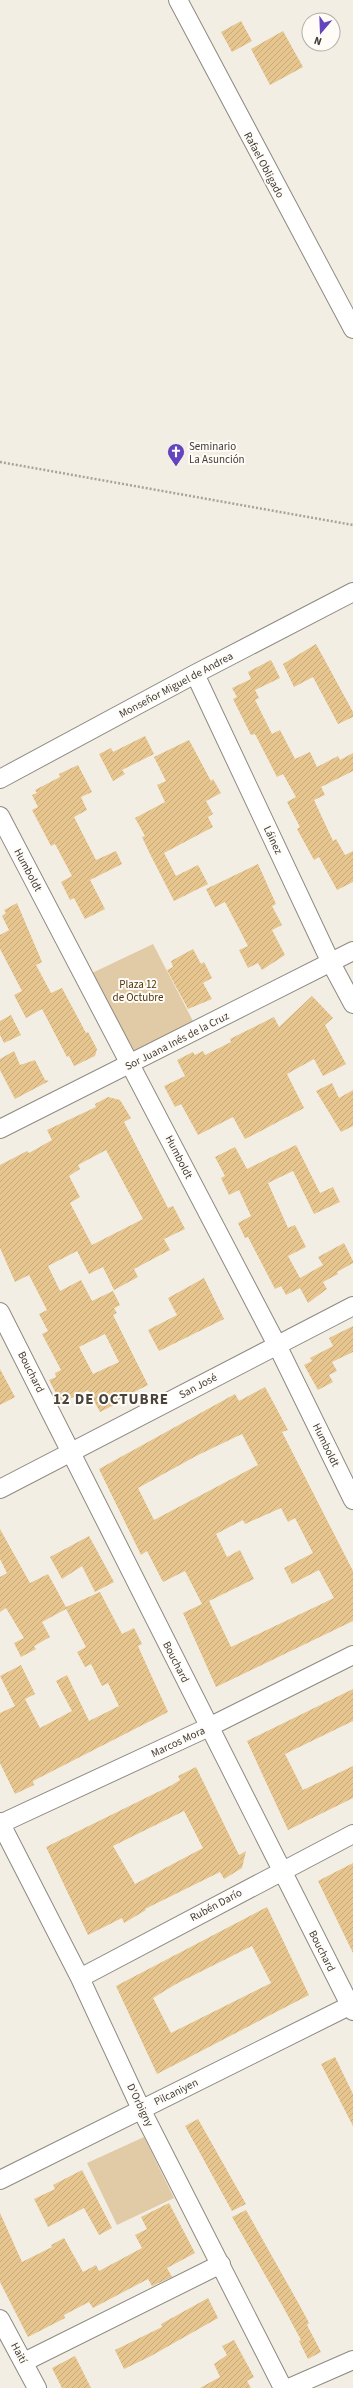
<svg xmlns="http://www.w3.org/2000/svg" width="353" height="2388" font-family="'Source Sans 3',sans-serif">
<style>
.park{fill:#e1caa6}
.building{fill:url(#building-hatch);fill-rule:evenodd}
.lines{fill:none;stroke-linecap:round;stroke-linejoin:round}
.minor-casing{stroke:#8f8a81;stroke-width:20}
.path{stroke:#a7a29b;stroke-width:2.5;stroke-dasharray:2 2;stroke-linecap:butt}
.minor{stroke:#fff;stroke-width:18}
.labels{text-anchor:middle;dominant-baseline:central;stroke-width:4;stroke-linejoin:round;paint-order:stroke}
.street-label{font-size:11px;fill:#3e3b38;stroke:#fffbf6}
.poi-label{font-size:11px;fill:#3e3b38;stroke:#fffbf6;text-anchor:start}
.park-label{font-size:11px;fill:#4e370b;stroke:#fffbf6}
.district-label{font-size:15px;font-weight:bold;letter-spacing:1px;fill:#48433c;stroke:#fffbf6}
</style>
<defs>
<pattern id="building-hatch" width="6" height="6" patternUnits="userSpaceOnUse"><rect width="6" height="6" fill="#e6c58f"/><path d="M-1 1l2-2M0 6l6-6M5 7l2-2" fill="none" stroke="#c6aa7c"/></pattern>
</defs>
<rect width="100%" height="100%" fill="#f3eee4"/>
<path class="park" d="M153,944L195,1025L134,1056L90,974Z
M144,2137L174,2198L117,2225L87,2163Z"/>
<path class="building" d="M241,21L252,41L232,52L221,32Z
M283,31L303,67L270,85L251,49Z
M316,644L353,712V717L338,724L313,677L294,687L283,664Z
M271,660L280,678L255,690L259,698L255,700L272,734L280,730L295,759L310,752L317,767L338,756L340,760L353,753V771L321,787L325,795L314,800L333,841L336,839L345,855L353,851V882L337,890L319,857L314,860L297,829L300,827L287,802L296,797L283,774L277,777L255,734L251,735L233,699L237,697L232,688L251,679L248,672Z
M145,736L154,754L122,770L125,774L113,781L99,754L111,748L113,752Z
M189,740L211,781L213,779L221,793L206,801L213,814L208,817L213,827L164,853L176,876L198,865L208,884L174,901L149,852L142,837L145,836L135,818L165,802L157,785L166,781L154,757Z
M78,765L92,792L81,797L87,810L74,817L96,860L116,851L122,864L90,880L105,909L85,919L74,898L70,900L61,882L72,876L55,844L51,846L32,810L38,807L32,795L37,793L35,790L60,777L59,774Z
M258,864L276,904L272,906L282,925L272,930L285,955L262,970L258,963L248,968L239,950L248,946L225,902L215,907L206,889Z
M17,903L42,962L36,965L51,993L62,988L86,1033L88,1032L97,1049L95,1056L74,1066L69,1056L67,1057L42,1009L26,1018L14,995L22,991L0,949V935L9,930L2,916L6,913L4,910Z
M193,949L201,964L204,962L212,978L203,983L212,999L188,1009L167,970L173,967L171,961Z
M312,996L333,1018L325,1025L346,1064L323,1076L314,1059L287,1074L304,1108L259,1132L245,1139L233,1117L198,1135L181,1104L175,1107L164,1086L185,1076L177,1060L193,1052L195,1055L203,1051L205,1055L231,1042L230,1039L274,1017L279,1027Z
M11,1015L21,1035L4,1043L0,1035V1021Z
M14,1051L20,1065L35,1060L45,1080L49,1081L15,1099L0,1070V1059Z
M332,1083L339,1098L353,1090V1126L341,1132L316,1091Z
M108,1097L120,1100L131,1118L124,1122L168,1208L173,1206L185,1229L164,1239L170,1250L134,1269L138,1277L114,1290L103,1267L89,1274L77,1251L48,1266L60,1291L81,1280L92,1301L113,1291L120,1305L114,1308L117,1313L113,1315L148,1385L116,1401L118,1403L100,1412L88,1390L61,1403L49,1380L56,1377L55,1373L61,1370L42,1334L48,1331L39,1314L47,1310L29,1275L15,1282L0,1248V1165L27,1151L29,1153L52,1140L47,1130L96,1107L95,1104ZM106,1150L143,1219L92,1245L70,1203L80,1197L69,1176L80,1169L78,1165ZM105,1334L119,1362L93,1374L79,1347Z
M296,1145L320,1193L333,1187L340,1202L314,1214L293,1171L268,1183L288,1228L295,1225L306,1247L288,1256L300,1278L323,1265L318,1257L344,1243L353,1261V1263L337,1272L338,1274L323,1282L327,1289L308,1303L300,1288L286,1295L281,1286L275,1289L248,1237L245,1238L238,1223L251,1216L239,1190L229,1195L221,1178L225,1176L215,1157L235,1147L247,1169Z
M204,1278L224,1319L159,1351L148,1330L177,1315L168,1298Z
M353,1326V1352L332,1362L337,1371L329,1375L333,1382L318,1390L304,1365L312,1361L310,1358L333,1346L329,1338Z
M0,1369L15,1397L0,1405Z
M265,1387L288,1430L282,1432L353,1571V1621L216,1687L183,1613L202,1604L185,1571L163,1582L147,1551L141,1555L99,1469L235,1394L239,1401ZM242,1434L258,1465L154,1520L138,1488L198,1455ZM281,1508L288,1522L295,1518L313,1553L284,1568L292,1584L319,1570L334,1598L231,1647L209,1601L254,1579L240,1550L227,1557L216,1534L243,1520L245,1524Z
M0,1529L30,1583L48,1574L66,1607L100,1592L122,1634L134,1628L142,1644L138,1646L141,1653L168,1712L33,1781L34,1785L15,1794L0,1763V1713L15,1706L0,1676L21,1665L35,1694L25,1699L40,1728L72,1711L56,1681L67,1675L89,1721L119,1706L108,1683L102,1686L91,1664L85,1667L77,1652L86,1647L66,1609L42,1622L50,1637L34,1646L36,1649L21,1657L14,1643L24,1638L6,1608L0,1612V1577L7,1573L0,1559Z
M89,1536L114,1582L95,1592L82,1566L62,1579L50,1557Z
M353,1689V1721L285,1754L303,1790L353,1766V1798L288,1830L247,1741Z
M196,1767L239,1855L246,1851L242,1868L224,1879L220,1872L145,1909L146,1910L124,1923L122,1918L88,1935L46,1847L172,1785L180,1780L178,1776ZM184,1811L203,1848L135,1884L113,1846Z
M353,1863V1953L318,1881Z
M267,1907L309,1995L157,2074L116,1986ZM252,1946L271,1983L171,2033L153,1998L176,1984Z
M335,2057L353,2094V2126L321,2064Z
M198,2119L246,2204L232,2211L185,2126Z
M82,2170L112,2228L99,2235L84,2208L48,2227L34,2199L55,2189L53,2185Z
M169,2203L195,2253L167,2268L172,2277L152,2286L148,2279L93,2308L89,2302L64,2315L65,2318L28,2337L0,2282V2213L22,2262L52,2247L51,2245L64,2238L83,2272L96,2265L99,2271L142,2248L135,2235L147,2229L141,2217Z
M246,2210L300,2306L309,2323L307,2325L321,2352L308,2359L299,2341L301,2340L281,2303L232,2217Z
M208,2298L218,2318L151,2356L124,2369L115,2350L162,2327L161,2324Z
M234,2340L254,2377L247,2381L251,2388H200L220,2377L214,2364L227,2355L222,2346Z
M75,2356L91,2388H62L52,2368Z"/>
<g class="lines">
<defs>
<path id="minor" d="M178,0L353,329
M195,674L331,963L353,1004
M0,779L195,674L353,592
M0,816L277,1345L353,1500
M0,1129L353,951
M0,1312L353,2011
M0,1489L353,1306
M0,1822L80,1978L141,2109L283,2388
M0,1824L209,1727L353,1655
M80,1978L353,1834
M0,2180L353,2004
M0,2319L37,2388
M24,2362L221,2264
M289,2388L353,2360"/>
</defs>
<use href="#minor" class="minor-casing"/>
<path class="path" d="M0,462L353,525"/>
<use href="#minor" class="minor"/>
</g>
<defs>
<symbol id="church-pin" viewBox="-11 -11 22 30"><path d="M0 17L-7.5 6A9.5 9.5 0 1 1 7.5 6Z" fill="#6445be" stroke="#fffbf6"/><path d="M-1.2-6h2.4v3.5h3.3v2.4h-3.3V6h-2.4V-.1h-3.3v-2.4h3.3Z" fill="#fff"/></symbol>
</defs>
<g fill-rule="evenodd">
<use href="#church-pin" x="166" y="442" width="20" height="27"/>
</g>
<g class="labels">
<g class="street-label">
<text transform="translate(264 165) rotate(62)">Rafael Obligado</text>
<text transform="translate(176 685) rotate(-28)">Monseñor Miguel de Andrea</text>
<text transform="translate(273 840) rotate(65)">Láinez</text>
<text transform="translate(28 870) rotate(62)">Humboldt</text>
<text transform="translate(177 1041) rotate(-27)">Sor Juana Inés de la Cruz</text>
<text transform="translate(179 1157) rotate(63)">Humboldt</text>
<text transform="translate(31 1372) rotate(63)">Bouchard</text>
<text transform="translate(198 1386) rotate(-28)">San José</text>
<text transform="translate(326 1445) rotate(64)">Humboldt</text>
<text transform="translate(176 1662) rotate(63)">Bouchard</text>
<text transform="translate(178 1742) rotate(-25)">Marcos Mora</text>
<text transform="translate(216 1905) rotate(-28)">Rubén Darío</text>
<text transform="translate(322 1951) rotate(63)">Bouchard</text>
<text transform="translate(176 2092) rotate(-26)">Pilcaniyen</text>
<text transform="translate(140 2105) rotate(64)">D'Orbigny</text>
<text transform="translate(19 2353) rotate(62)">Haití</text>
</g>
<g class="poi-label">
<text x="189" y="446">Seminario<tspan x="189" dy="13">La Asunción</tspan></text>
</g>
<g class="park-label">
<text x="138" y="984">Plaza 12<tspan x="138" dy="13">de Octubre</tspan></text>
</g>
<g class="district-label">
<text x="111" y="1399">12 DE OCTUBRE</text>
</g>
</g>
<g transform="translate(321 32) rotate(199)"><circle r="19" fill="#fffbf6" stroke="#b2aeaa"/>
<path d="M0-3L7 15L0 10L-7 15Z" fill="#6445be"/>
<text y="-6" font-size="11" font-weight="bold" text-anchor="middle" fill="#3e3b38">N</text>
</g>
</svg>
